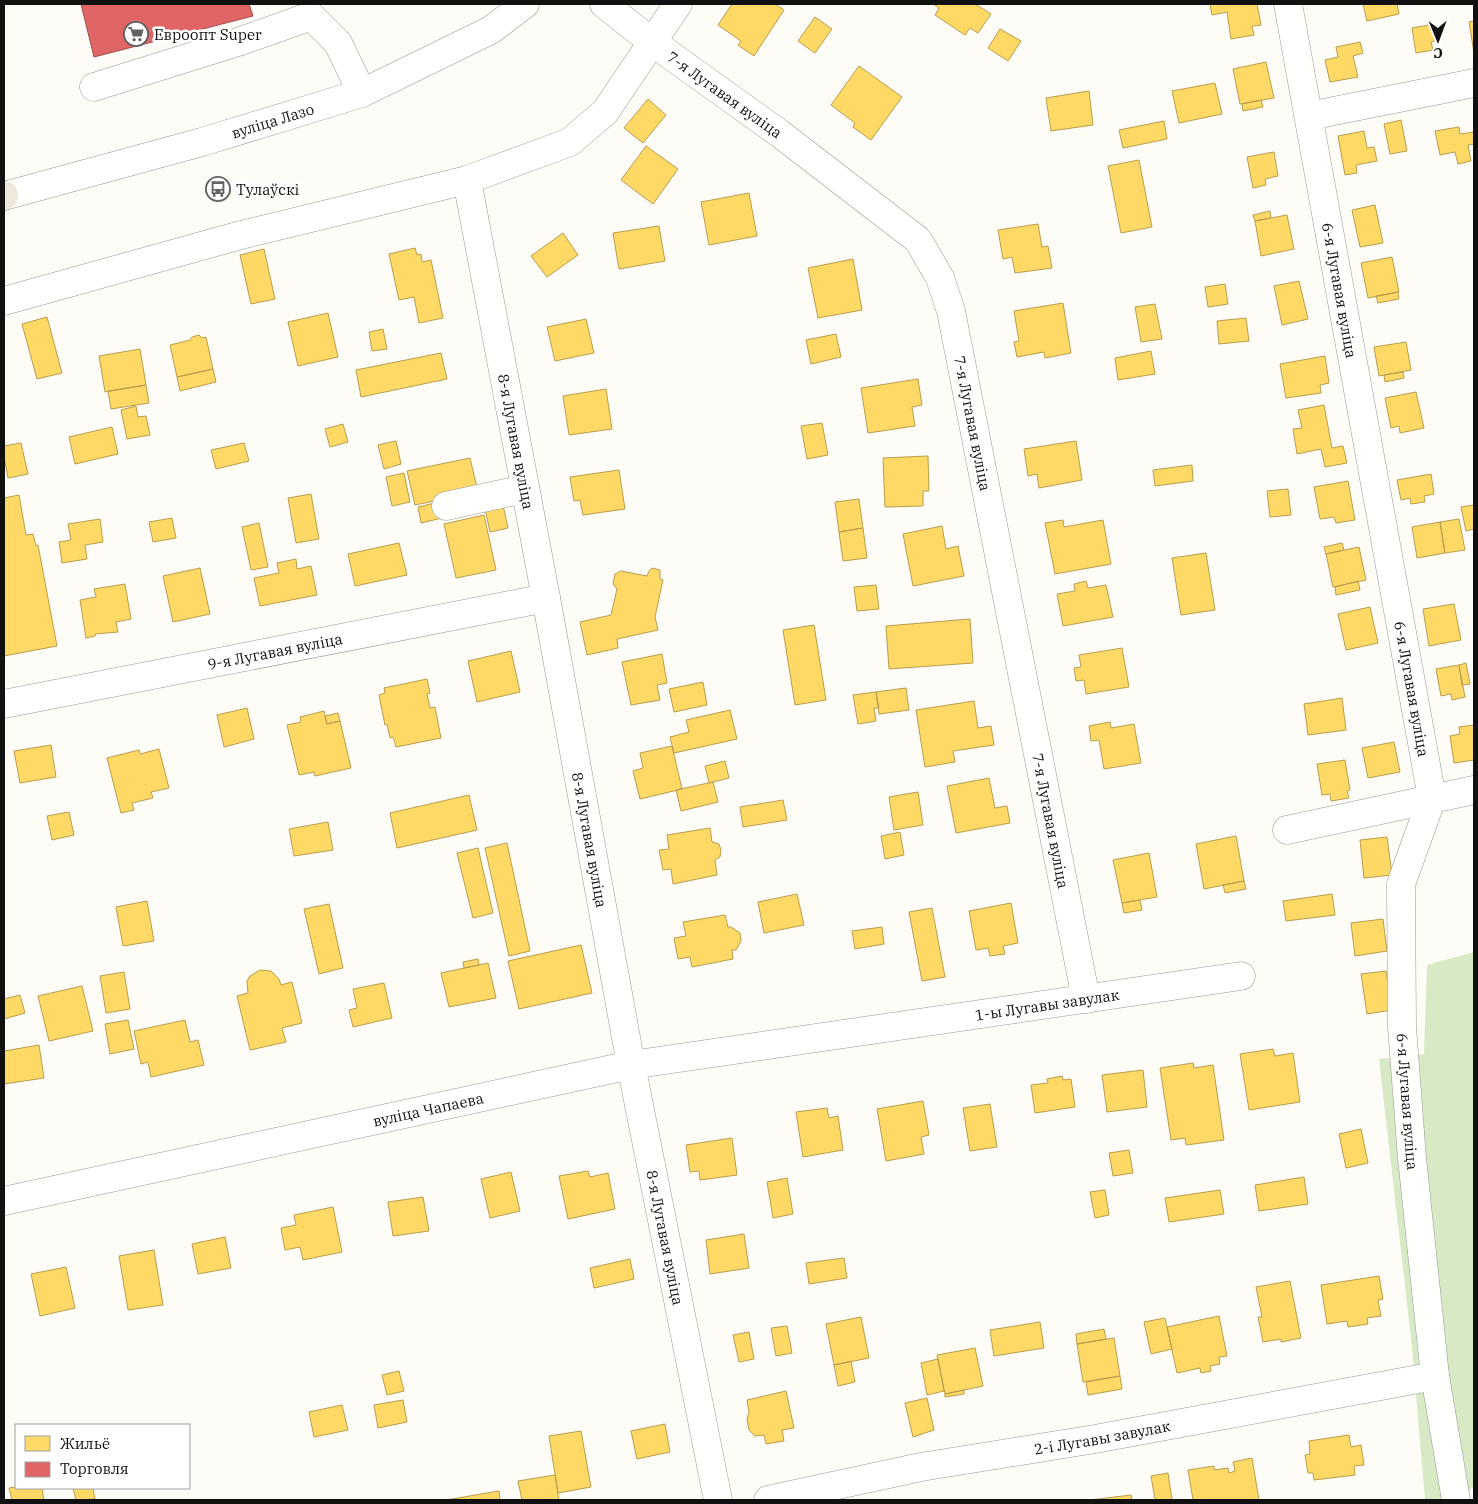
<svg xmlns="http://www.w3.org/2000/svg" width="1478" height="1504" font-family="'IBM Plex Serif',serif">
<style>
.forest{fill:#d8eac5}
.homes{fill:#ffd966;stroke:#b89d4c}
.shops{fill:#e06666;stroke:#a24c4c}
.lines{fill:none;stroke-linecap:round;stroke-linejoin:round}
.minor-casing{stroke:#979795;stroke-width:29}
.major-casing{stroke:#858482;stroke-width:29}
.minor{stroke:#fffffe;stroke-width:28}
.major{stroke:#ede9dc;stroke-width:28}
.labels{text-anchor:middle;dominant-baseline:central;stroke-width:5;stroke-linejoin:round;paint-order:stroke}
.poi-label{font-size:15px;fill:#111;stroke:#fff;text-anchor:start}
.street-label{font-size:15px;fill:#111;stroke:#fff}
</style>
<rect width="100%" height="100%" fill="#fdfcf7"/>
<path class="forest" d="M1474,952V1486L1459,1500H1425L1412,1347L1379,1059L1424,1054L1427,965Z"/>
<path class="homes" d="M732,4H775L784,10L754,56L738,45L741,41L718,25Z
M933,4H975L991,14L978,33L970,28L965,35L935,15L939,8Z
M1210,4H1257L1261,25L1252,26L1254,35L1231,39L1227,12L1212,15Z
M1363,4H1397L1399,14L1367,21Z
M815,17L832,29L815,53L798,41Z
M1474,21V53L1469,22Z
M1435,24L1438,40L1431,42L1433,50L1416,53L1412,28Z
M1000,29L1021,41L1008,61L988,48Z
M1360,42L1363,53L1353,56L1358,77L1330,82L1325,60L1338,57L1336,47Z
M1266,62L1274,98L1240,104L1233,69Z
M859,66L902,97L871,140L853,127L855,123L831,105Z
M1215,83L1222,114L1179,123L1172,91Z
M1089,91L1093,125L1051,131L1046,98Z
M648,99L666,115L643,143L624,128Z
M1261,100L1263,107L1243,111L1242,104Z
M1401,120L1407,151L1390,154L1384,124Z
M1164,121L1167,139L1123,148L1119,130Z
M1459,127L1460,134L1474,132V144L1468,145L1471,161L1458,164L1455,152L1440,155L1435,131Z
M1364,131L1367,148L1374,147L1377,161L1356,165L1357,173L1345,175L1338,136Z
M646,146L678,169L653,204L621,180Z
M1274,152L1278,176L1265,179L1266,185L1253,188L1247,157Z
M1139,160L1152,227L1121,233L1108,166Z
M749,193L757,236L709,245L701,202Z
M1375,205L1383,243L1360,247L1352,210Z
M1270,211L1271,218L1255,221L1253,215Z
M1287,215L1294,249L1261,256L1255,221Z
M1038,224L1042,247L1048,246L1052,268L1015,273L1012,257L1003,259L998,230Z
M659,226L665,261L619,269L613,233Z
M563,233L578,255L547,277L531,256Z
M415,248L417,255L421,254L422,262L431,260L443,318L419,323L414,297L399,300L389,254Z
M264,249L275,299L251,304L240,255Z
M1392,257L1399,292L1368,298L1361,263Z
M853,259L862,310L818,318L808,268Z
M1299,281L1308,319L1282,325L1274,286Z
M1225,284L1228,304L1208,307L1205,287Z
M1398,292L1399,299L1378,303L1376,296Z
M1063,303L1071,353L1045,358L1044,352L1017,357L1014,342L1019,341L1014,311Z
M1155,304L1162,339L1141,342L1135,307Z
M328,313L338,357L298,366L288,322Z
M47,317L62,373L37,379L22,324Z
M1246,318L1249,341L1219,344L1217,321Z
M586,319L594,353L555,361L547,327Z
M383,329L387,349L372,351L369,332Z
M836,334L841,357L811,364L806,340Z
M199,335L202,338L206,337L213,369L177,377L170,345L190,340L192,337Z
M1406,342L1411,370L1379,376L1374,347Z
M140,349L146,385L105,392L99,356Z
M1151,351L1155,374L1118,380L1115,358Z
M441,353L447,379L361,397L356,370Z
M1325,356L1329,383L1320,385L1321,393L1286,398L1280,364Z
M213,369L216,382L180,391L177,377Z
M1403,372L1404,378L1385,382L1384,375Z
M918,379L922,405L912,407L915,426L868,433L861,388Z
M146,385L149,403L111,409L108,391Z
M606,389L612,429L569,435L563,396Z
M1416,392L1424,428L1400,433L1399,426L1391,428L1385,398Z
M1324,405L1332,448L1343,446L1347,463L1325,467L1321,449L1297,454L1293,429L1302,428L1298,410Z
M136,406L138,417L146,416L150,435L127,439L121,410Z
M822,423L828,455L807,459L801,426Z
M343,424L348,442L330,447L325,429Z
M112,427L118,454L75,464L69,437Z
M396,441L401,464L384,469L378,445Z
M1076,441L1082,480L1039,488L1037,474L1028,476L1024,449Z
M21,443L28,474L8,478L4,456V446Z
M244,443L249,461L216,469L211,450Z
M928,456L929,491H923V506L885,507L883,458Z
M470,458L478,492L415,505L407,471Z
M1192,465L1193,481L1155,486L1153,470Z
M619,470L625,509L583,515L580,500L574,501L570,477Z
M404,473L410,502L392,506L386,477Z
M1431,474L1434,494L1424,496L1425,502L1411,504L1410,498L1401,500L1397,480Z
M1348,481L1355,520L1336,523L1334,517L1320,519L1314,487Z
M1288,489L1291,515L1270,517L1267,491Z
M311,494L319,539L296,543L288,498Z
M19,495L26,535L33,534L36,546L38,545L57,646L4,656V498Z
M859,499L863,528L839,532L835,502Z
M439,502L442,518L421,523L418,507Z
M503,505L508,528L490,532L485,509Z
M1474,505V529L1466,531L1461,507Z
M484,515L496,570L456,578L444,524Z
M172,518L176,538L153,542L149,522Z
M100,519L103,542L85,545L87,559L62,563L59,542L71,540L68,524Z
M1459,519L1465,550L1445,553L1440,522Z
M1063,520L1064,527L1103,520L1111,564L1055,574L1045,523Z
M1440,522L1445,553L1417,558L1412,527Z
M259,523L268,567L251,570L242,527Z
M942,526L946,549L958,546L964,576L913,586L903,534Z
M863,528L867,558L843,561L839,532Z
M399,543L407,575L355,586L348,554Z
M1342,543L1344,550L1326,554L1324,547Z
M1359,547L1366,580L1333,587L1326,554Z
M1206,553L1215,610L1181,615L1172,558Z
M296,559L297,569L311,566L317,595L260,606L254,578L279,573L277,563Z
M200,568L210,614L173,622L163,576Z
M652,568L660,570V579L663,580L655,617L658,630L617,639L618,648L587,655L580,622L611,615L617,589L613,584L615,574L621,571L647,576L649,571Z
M1086,581L1088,588L1106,585L1113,617L1063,626L1057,594L1075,591L1074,584Z
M1358,581L1360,590L1336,595L1335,587Z
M125,584L131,619L116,622L118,632L95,634V636L86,638L80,600L96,597L94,589Z
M876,585L879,609L857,611L854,587Z
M1454,604L1461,640L1429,646L1423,609Z
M1370,607L1378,643L1346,650L1338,614Z
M970,619L973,663L889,669L886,626Z
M814,625L826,700L795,705L783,630Z
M1122,648L1129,687L1086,694L1084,680L1076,681L1074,668L1081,667L1079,655Z
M511,651L520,692L477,702L468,661Z
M662,654L667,683L657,685L660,700L631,705L622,662Z
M1466,663L1470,684L1462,685L1459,665Z
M1459,665L1465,697L1452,700L1451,694L1441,696L1436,669Z
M427,679L430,693L427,694L430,708L435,707L441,738L396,747L393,737L390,738L387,724L385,725L379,695L385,693L384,688Z
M703,682L707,705L674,712L669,689Z
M906,688L909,710L879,714L876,692Z
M876,692L879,708H874L876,721L858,724L853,695Z
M1342,698L1346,730L1308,735L1304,704Z
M974,701L978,728L991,726L994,745L953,751L955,762L925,767L916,710Z
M247,708L254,739L224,747L217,715Z
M730,710L737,739L674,753L670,737L689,732L686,720Z
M324,711L327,724L340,721L351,768L315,776L314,772L299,775L287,725L301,722L300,717Z
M338,713L340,721L327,724L325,716Z
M1110,722L1111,728L1134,724L1141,763L1104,769L1099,740L1091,741L1089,726Z
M1474,725V760L1454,763L1450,736L1460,734L1459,727Z
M1394,742L1400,772L1368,778L1362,748Z
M51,745L56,777L20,783L14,751Z
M672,746L682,789L640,799L633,771L643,768L640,753Z
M159,749L169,788L151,792L153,798L132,803L134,810L121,813L107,758L139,750L140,754Z
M1345,760L1350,790L1347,791L1349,798L1331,801L1330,794L1322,795L1317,764Z
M725,761L729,778L709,783L705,766Z
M989,778L995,808L1007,806L1010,823L956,833L947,786Z
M713,782L718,802L681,811L676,790Z
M918,792L923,825L894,830L889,797Z
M469,795L477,830L397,848L390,813Z
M783,800L787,820L743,827L740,807Z
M69,812L74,835L52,840L47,816Z
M328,822L333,850L294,856L289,829Z
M710,828L712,842L719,844L721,850L720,857L715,860L717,875L673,884L671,869L663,870L659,850L669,849L667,835Z
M900,832L904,855L885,859L881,836Z
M1236,836L1244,881L1204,889L1196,844Z
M1387,837L1392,875L1364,878L1360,840Z
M507,843L530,951L509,956L485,848Z
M478,848L493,913L473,918L457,853Z
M1149,853L1157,897L1122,903L1113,860Z
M1244,881L1246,889L1225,893L1223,885Z
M797,894L804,925L764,933L758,902Z
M1332,894L1335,915L1286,921L1283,901Z
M1140,900L1142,910L1124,913L1122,903Z
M147,901L154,941L123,946L116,907Z
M1011,903L1018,943L1003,946L1005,954L990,956L988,948L976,950L969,911Z
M329,904L343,968L319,974L304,909Z
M932,908L945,977L922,981L909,912Z
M725,915L728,927H731L740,933L741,941L736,950H732L733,959L692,967L690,957L678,959L674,938L686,936L683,922Z
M1383,919L1387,951L1355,956L1351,923Z
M882,927L884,944L855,949L852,931Z
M581,945L592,993L519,1009L508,961Z
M478,959L479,965L464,968L463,962Z
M488,963L496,998L449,1007L441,973Z
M260,970L271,971L279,979L281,985L292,982L302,1023L282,1028L286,1042L250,1050L237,996L248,993L247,981L250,976Z
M1386,971L1392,1010L1367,1014L1361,974Z
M124,972L130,1009L106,1013L100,976Z
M384,983L392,1018L353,1027L349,1010L357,1008L353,989Z
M82,986L93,1031L49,1041L38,996Z
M20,995L25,1013L4,1019V999Z
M128,1020L134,1049L110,1054L105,1024Z
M185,1020L190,1042L198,1040L204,1065L151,1077L148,1062L141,1064L134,1031Z
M39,1045L44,1078L4,1084V1051Z
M1273,1049L1275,1056L1293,1053L1300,1102L1249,1110L1240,1054Z
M1193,1063L1194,1068L1213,1065L1224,1140L1186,1145L1185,1138L1171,1140L1160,1068Z
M1143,1070L1147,1107L1107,1112L1102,1075Z
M1062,1076L1063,1080L1071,1079L1075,1107L1035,1113L1031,1085L1048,1083L1047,1079Z
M923,1101L929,1135L921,1137L924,1154L886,1161L877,1109Z
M990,1104L997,1147L970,1151L963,1108Z
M827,1108L829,1118L838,1116L843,1150L803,1157L796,1112Z
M1361,1129L1368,1163L1346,1168L1339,1134Z
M732,1138L737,1175L700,1180L699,1171L690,1172L686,1145Z
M1129,1150L1133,1173L1113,1176L1109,1153Z
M588,1171L590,1177L608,1173L615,1209L568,1219L559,1176Z
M511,1172L520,1211L490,1218L481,1179Z
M1304,1177L1308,1204L1259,1211L1255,1185Z
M787,1178L793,1214L773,1218L767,1182Z
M1105,1190L1109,1215L1095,1218L1090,1192Z
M1220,1190L1224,1214L1169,1222L1165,1198Z
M423,1197L429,1231L393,1236L388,1202Z
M333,1207L342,1252L303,1260L300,1247L285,1250L281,1228L296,1225L294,1215Z
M744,1234L749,1268L710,1274L706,1240Z
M225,1237L231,1268L198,1274L192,1244Z
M154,1250L163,1305L128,1310L119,1256Z
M844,1258L847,1278L809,1284L806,1263Z
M630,1259L634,1279L594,1288L590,1268Z
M66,1267L75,1308L40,1316L31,1274Z
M1379,1276L1383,1299L1378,1300L1381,1316L1367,1318L1368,1324L1348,1327L1347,1321L1327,1324L1321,1285Z
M1290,1281L1301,1338L1281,1342V1339L1263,1342L1258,1317H1262L1256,1287Z
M1219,1316L1227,1356L1219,1357L1220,1364L1210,1366L1211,1371L1201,1373L1200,1368L1177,1373L1167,1327Z
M861,1317L869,1358L834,1365L826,1324Z
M1165,1318L1172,1349L1151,1354L1144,1322Z
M1040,1322L1044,1348L994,1356L990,1330Z
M787,1326L792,1353L776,1356L771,1328Z
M1104,1329L1106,1339L1077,1344L1076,1334Z
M749,1332L754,1359L739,1362L733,1335Z
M1114,1338L1120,1376L1083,1382L1077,1344Z
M975,1348L983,1386L945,1394L937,1355Z
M938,1359L944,1391L927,1395L921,1363Z
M851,1361L855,1382L838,1386L834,1365Z
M399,1371L404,1391L387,1395L382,1375Z
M1120,1376L1122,1389L1088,1395L1086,1382Z
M964,1390V1394L945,1397V1394Z
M786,1391L794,1428L782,1430L784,1441L766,1444L764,1435L755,1436L749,1430L747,1419L749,1412L747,1400Z
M927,1398L934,1430L913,1437L905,1403Z
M403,1400L407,1422L378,1428L374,1405Z
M342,1405L348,1430L314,1437L309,1412Z
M665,1424L670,1452L637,1459L631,1431Z
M581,1431L591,1487L558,1493L549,1436Z
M1349,1435L1351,1447L1361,1445L1364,1465L1354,1466L1355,1475L1314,1480L1313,1473H1308L1305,1455L1310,1454L1309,1441Z
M1252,1458L1259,1500H1193L1188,1470L1214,1466V1470L1228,1468L1229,1473L1235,1471L1233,1462Z
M1168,1473L1172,1500H1155L1151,1476Z
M555,1475L559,1500H522L518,1481Z
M16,1487L42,1488L44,1500H12L9,1488Z
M73,1488H93L95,1499L76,1500Z
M499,1491L500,1500H446Z
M1131,1495L1132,1500H1090Z"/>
<path class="shops" d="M81,4H249L253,16L94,57Z"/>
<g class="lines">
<defs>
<g id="minor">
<path id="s1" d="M604,4L652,42L779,133L918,240L940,278L951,311L1086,999"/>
<path id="s2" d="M1288,4L1432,798L1401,884L1402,1027L1412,1158L1435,1376L1456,1500"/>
<path d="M94,87L238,42L311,16L338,43L362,93"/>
<path d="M1309,116L1474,83"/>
<path id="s3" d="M467,180L546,598L631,1065L718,1500"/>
<path id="s4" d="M4,196L202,142L362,93L491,30L525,4"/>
<path d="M4,301L241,235L467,180L570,142L605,112L678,4"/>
<path d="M446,506L524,489"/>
<path id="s5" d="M4,704L546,598"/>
<path d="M1287,830L1474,790"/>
<path id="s6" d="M4,1201L631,1065L1241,976"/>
<path id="s7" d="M768,1500L921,1467L1095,1439L1435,1376"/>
</g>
<path id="major" d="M4,195V196"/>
</defs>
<use href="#minor" class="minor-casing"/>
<use href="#major" class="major-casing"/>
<use href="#minor" class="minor"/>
<use href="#major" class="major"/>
</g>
<defs>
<symbol id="supermarket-ring" viewBox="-11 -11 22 22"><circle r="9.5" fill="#fff" stroke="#646362" stroke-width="1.5"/><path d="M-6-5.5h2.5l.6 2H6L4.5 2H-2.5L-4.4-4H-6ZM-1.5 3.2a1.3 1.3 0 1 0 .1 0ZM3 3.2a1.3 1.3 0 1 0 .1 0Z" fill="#646362"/></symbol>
<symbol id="bus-ring" viewBox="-11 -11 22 22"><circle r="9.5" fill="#fff" stroke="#646362" stroke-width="1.5"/><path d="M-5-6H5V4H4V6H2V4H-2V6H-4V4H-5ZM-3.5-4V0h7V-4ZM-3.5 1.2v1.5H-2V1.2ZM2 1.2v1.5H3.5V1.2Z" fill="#646362"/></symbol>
</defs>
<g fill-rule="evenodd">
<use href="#supermarket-ring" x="122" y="20" width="28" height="28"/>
<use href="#bus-ring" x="204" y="175" width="28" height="28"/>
</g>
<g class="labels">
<g class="poi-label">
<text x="154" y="34">Евроопт Super</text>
<text x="236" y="189">Тулаўскі</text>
</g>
<g class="street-label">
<text stroke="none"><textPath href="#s1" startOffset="151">7-я Лугавая вуліца</textPath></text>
<text stroke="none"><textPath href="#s4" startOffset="279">вуліца Лазо</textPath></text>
<text stroke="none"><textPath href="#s2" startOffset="291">6-я Лугавая вуліца</textPath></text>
<text stroke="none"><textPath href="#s1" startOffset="586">7-я Лугавая вуліца</textPath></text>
<text stroke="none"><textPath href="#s3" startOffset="266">8-я Лугавая вуліца</textPath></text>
<text stroke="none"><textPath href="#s5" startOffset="276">9-я Лугавая вуліца</textPath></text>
<text stroke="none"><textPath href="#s2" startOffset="696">6-я Лугавая вуліца</textPath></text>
<text stroke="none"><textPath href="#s1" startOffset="991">7-я Лугавая вуліца</textPath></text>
<text stroke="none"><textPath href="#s3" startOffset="671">8-я Лугавая вуліца</textPath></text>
<text stroke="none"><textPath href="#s6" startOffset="1062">1-ы Лугавы завулак</textPath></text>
<text stroke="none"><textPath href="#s2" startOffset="1116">6-я Лугавая вуліца</textPath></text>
<text stroke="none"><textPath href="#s6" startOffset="434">вуліца Чапаева</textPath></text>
<text stroke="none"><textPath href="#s3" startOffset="1076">8-я Лугавая вуліца</textPath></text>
<text stroke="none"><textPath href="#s7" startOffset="340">2-і Лугавы завулак</textPath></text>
</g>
</g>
<rect width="1478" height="1504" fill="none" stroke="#111111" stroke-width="10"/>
<rect x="15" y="1424" width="175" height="65" fill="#ffffff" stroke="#a0a0a0"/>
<rect x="25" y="1436" width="25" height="15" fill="#ffd966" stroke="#a0a0a0"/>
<text x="60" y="1449" font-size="15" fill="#111111">Жильё</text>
<rect x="25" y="1462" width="25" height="15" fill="#e06666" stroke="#a0a0a0"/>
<text x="60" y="1474" font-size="15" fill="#111111">Торговля</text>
<g transform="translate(1438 40) rotate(179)" stroke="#ffffff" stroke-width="4" paint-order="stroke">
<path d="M0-4L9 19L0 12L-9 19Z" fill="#111111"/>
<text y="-8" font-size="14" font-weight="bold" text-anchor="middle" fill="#111111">С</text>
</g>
</svg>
